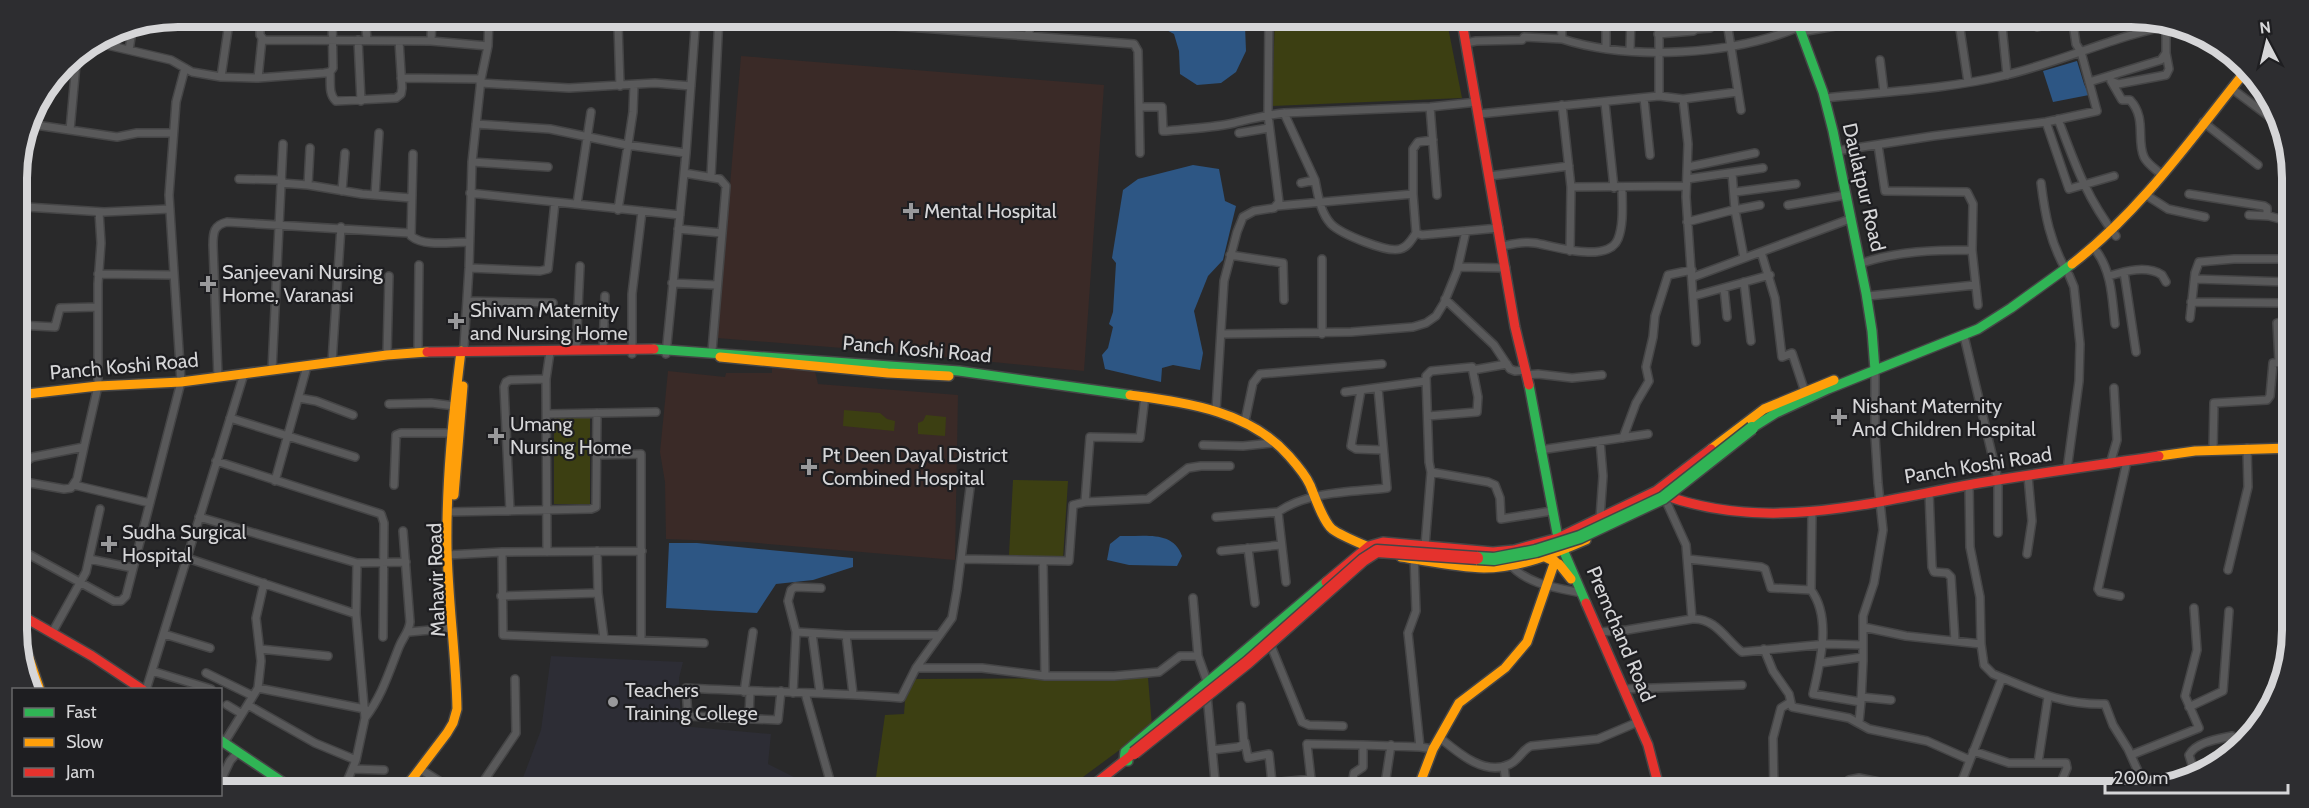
<svg xmlns="http://www.w3.org/2000/svg" width="2309" height="808" font-family="Cabin,sans-serif">
<style>
.built{fill:#2d2d35}
.medical{fill:#3a2a27}
.green{fill:#3c3f12}
.water{fill:#2d5684}
.lines{fill:none;stroke-linecap:round;stroke-linejoin:round}
.street-casing{stroke:#454546;stroke-width:10}
.fast-casing{stroke:#454546;stroke-width:12}
.slow-casing{stroke:#454546;stroke-width:12}
.jam-casing{stroke:#454546;stroke-width:12}
.street{stroke:#59595a;stroke-width:7}
.fast{stroke:#30b455;stroke-width:9}
.slow{stroke:#ff9f0a;stroke-width:9}
.jam{stroke:#e5322d;stroke-width:9}
.fast-bridge-casing{stroke:#454546;stroke-width:15;stroke-linecap:butt}
.jam-bridge-casing{stroke:#454546;stroke-width:15;stroke-linecap:butt}
.fast-bridge{stroke:#30b455;stroke-width:12}
.jam-bridge{stroke:#e5322d;stroke-width:12}
.poi-dot{fill:#99999b;stroke:#1e1e21;stroke-width:2}
.labels{text-anchor:middle;dominant-baseline:central;stroke-width:4.5;stroke-linejoin:round;paint-order:stroke}
.street-label{font-size:20px;fill:#d6d6d8;stroke:#1e1e21}
.poi-label{font-size:20px;fill:#d6d6d8;stroke:#1e1e21;text-anchor:start}
.rim{fill:none;stroke:#d6d6d8;stroke-width:8}
</style>
<rect width="100%" height="100%" fill="#29292a"/>
<path class="built" d="M551,656L683,662L679,678L681,726L771,734L768,764L822,791H518L541,730Z"/>
<path class="medical" d="M741,56L1104,85L1084,371L892,352L717,338Z
M772,368L815,371L818,384L958,395L955,560L746,542L666,539L665,482L660,452L668,371L725,377L726,373H772Z"/>
<path class="green" d="M1275,17H1446L1462,98L1272,106Z
M844,410L880,413L887,419L895,421L894,431L843,426Z
M926,415L946,417L945,436L918,434V423L923,421Z
M554,417H590V504H554Z
M1013,480L1068,481L1063,559L1009,555Z
M1148,678L1152,726L1064,791H874L885,715L904,714L905,701L915,679Z"/>
<path class="water" d="M1163,17H1233L1245,26L1246,51L1236,72L1221,83L1197,85L1180,74L1179,51L1174,34L1161,27Z
M2077,61L2084,84L2089,95L2053,102L2043,71Z
M1193,165L1219,169L1225,201L1236,206L1223,260L1208,276L1194,311L1203,353L1200,370L1173,365L1162,368L1161,382L1105,369L1102,355L1108,348L1113,327L1109,324L1113,312L1116,263L1112,258L1123,190L1138,179Z
M1120,536C1144,537 1173,530 1182,556L1177,566L1129,565L1107,560L1110,544Z
M669,543H697L853,558V567L813,580L776,584L757,613L666,608Z"/>
<g class="lines">
<defs>
<path id="street" d="M260,16V35L264,40L431,41L488,46
M365,16L367,40
M1029,16V36
M1561,16L1562,39C1631,61 1733,55 1799,27
M1606,16V48
M1621,16L1631,17
M1659,16V96
M1726,16L1741,110
M1958,16L1968,82
M2001,16L2007,75
M2036,16L2037,27L2072,19
M971,18L1029,22
M828,21L1134,44L1138,51L1140,153
M593,24L618,25L620,86
M489,26H588L593,24L594,16
M1696,29L1710,28
M112,31L117,46
M1801,32L1835,26L1851,16
M1658,34L1693,31L1696,29L1695,16
M358,40L361,101
M431,41L432,16
M94,42L171,60L192,72L221,77L258,78L324,73L330,72L333,68L332,16
M1466,43L1476,41L1522,40L1524,37L1562,39
M129,50L133,25
M1630,50L1631,16
M1880,60L1884,92
M330,72C331,82 328,94 336,101L396,98L401,94L402,88L399,41
M221,77L230,16
M258,78L262,39
M401,78L481,79
M2111,81L2122,100H2130C2147,118 2136,140 2144,157C2147,164 2157,170 2162,175
M2111,81L2118,84L2166,75L2169,69L2166,53
M2089,82L2161,60L2166,53V26
M480,83L569,88L655,83L691,86
M2231,88L2275,121
M1644,98L1650,155
M1824,98C1882,92 1949,89 2006,75C2064,61 2119,34 2177,24
M1683,99L1688,144L1686,197L1696,342
M1605,103L1614,188
M1562,105L1571,187L1570,251
M1140,107H1162L1163,131C1187,129 1211,128 1234,123C1251,119 1266,115 1284,113L1430,107L1477,102
M1430,107L1437,195
M1284,113L1315,180L1301,183
M1479,114L1659,96L1683,99L1737,92
M2058,119C2075,164 2086,197 2116,236
M2046,122L2069,189L2114,176
M2203,122L2258,165
M29,124L117,137L137,133H173
M476,124L550,129L627,145L686,153
M70,130L77,53
M1239,133L1269,128
M1433,140L1418,142L1413,149V194L1416,233L1422,235L1499,228
M1878,145L1885,191L1967,192L1973,204L1972,250L1978,305
M1836,151L1933,136L2046,122L2097,111L2081,52L2076,44L2072,16
M413,154L411,236C424,247 451,242 468,242
M472,162L548,167
M1688,167L1755,153
M684,173L720,179L726,186L712,351
M1732,173L1735,210L1744,258
M711,176L719,16
M1489,176L1569,166
M239,179L282,180
M1687,179L1763,168
M1315,180C1318,195 1320,212 1331,224C1341,234 1387,253 1400,249C1408,247 1412,239 1416,233
M281,183L308,185L362,194L411,198
M2041,183C2045,215 2050,242 2066,270
M308,185L310,148
M1571,187L1686,186
M342,191L345,153
M1735,192L1796,184
M470,193L680,215
M2189,194L2264,206L2267,208V216
M375,195L379,133
M2146,195L2168,209L2205,217
M577,204L591,112
M1788,205L1846,195
M1277,206L1413,194
M26,207L104,212L170,209
M618,210L633,112L634,85
M2249,215L2269,216L2291,222
M1687,222L1729,211L1760,205
M678,229L722,233
M1502,246C1512,244 1524,241 1535,243C1553,246 1608,264 1618,239C1624,224 1622,204 1622,188
M1761,252L1775,298L1782,357L1792,353L1805,392
M2097,252C2112,273 2112,299 2115,324
M1230,255L1283,263L1284,300
M1862,263C1898,251 1934,250 1972,250
M1458,267L1506,268
M469,268L540,271L548,269L555,202
M2124,272L2136,352
M98,274L173,275
M2109,276C2125,271 2147,265 2162,275L2166,282
M1693,277L1850,219
M2195,279L2291,282
M1744,282L1751,341
M672,283L717,285
M1724,288L1727,317
M1694,296L1770,275
M1868,296L1975,285
M1445,299L1494,345L1510,369L1515,371L1526,370
M467,301L553,303
M2191,302L2284,303L2286,319
M2190,318L2195,273L2199,262L2234,259H2291
M18,325L55,327L60,308L98,307
M1221,334L1351,332L1413,327L1426,323L1436,316L1444,303L1457,271L1466,231
M1322,334V259
M1964,336L1998,480V533
M576,350L580,266
M603,350L605,296
M466,351L464,346L469,268L472,162L481,79L488,46L489,16
M418,353L419,265
M632,354V294L642,211
M666,354L686,153L696,16
M387,355L389,276
M332,362L341,227
M2279,362L2277,323L2292,319
M272,370L283,144
M1473,370L1507,364
M1526,375L1538,374L1572,378L1602,375
M218,377L213,245C213,232 214,225 227,222L409,233
M1361,390L1351,446L1356,449L1383,450
M1345,392L1426,381
M299,398L316,401L353,415
M389,404L431,403L455,406
M1216,410L1224,281L1237,232L1243,217L1254,211L1274,208L1279,202L1268,115L1269,16
M547,414L656,412
M1428,416L1477,412L1478,397L1472,367L1431,371L1426,376L1429,462L1431,472L1488,482L1495,485L1500,498L1501,519L1552,511
M230,418L355,457
M1245,421L1253,383L1260,374L1382,364
M1623,438L1636,403L1649,381L1646,367L1653,337L1655,316L1668,275L1692,270
M1600,441L1603,476L1600,518
M1203,445L1243,446L1272,443
M1540,450L1648,434
M2213,450L2214,403L2267,400L2270,396L2273,363L2292,361
M597,455L641,454V640
M216,461L381,514L384,523L383,637
M2110,464L2117,440L2114,388
M2067,470L2079,381L2080,344L2074,287L2069,275
M19,481L64,489L71,488L77,479L84,447
M275,481L306,370
M19,483C21,471 22,462 33,457L84,447L98,386V284L101,243L99,212
M74,485L150,503
M394,485L396,435L401,433H457
M1969,485L1970,547L1980,597L1981,644L1984,665L1993,674C2033,690 2060,705 2105,704L2113,725L2128,749L2146,789
M1929,492L1932,567L1934,572L1947,573L1951,577L1955,641
M1666,501L1686,545L1692,619C1715,617 1727,641 1742,652L1827,644L1863,645
M1085,502L1148,499L1188,468L1201,466H1230
M510,511L504,387L506,382L510,380L546,379
M447,512L591,509L596,507L597,413
M1812,512L1811,590C1832,618 1820,663 1813,694L1861,702L1863,661V616L1874,583L1883,530L1878,483L1875,436V370
M199,517L357,563L406,562
M1216,517L1278,512
M1425,546L1431,472
M1248,548L1255,603
M19,549L114,601H121L126,596L181,382L169,195L176,102L185,68
M597,551L598,593L604,639
M1221,551L1281,545
M502,552L642,551
M547,552L546,379L550,352
M2027,554L2032,521L2028,476
M447,555L502,552L503,635L704,643
M1414,555L1416,611L1408,633L1420,747L1433,749
M187,558L356,614
M89,559L133,568
M961,559L1069,561L1073,505L1085,502L1090,437L1140,438L1145,396
M1688,559L1761,567L1765,569L1771,588L1811,590
M1043,561L1045,676
M1509,563C1525,584 1557,588 1582,593
M2228,570L2248,487L2247,448
M1286,582L1278,512C1308,491 1351,492 1387,488L1378,388
M264,583L256,618L261,661L258,688L365,709
M501,596L598,593
M2120,596L2100,592L2098,589L2127,461
M1193,598L1198,656L1208,684
M1863,627L1906,636L1981,644
M409,632L452,628
M796,632L846,635H939
M1599,632L1627,630L1692,619
M52,633L86,572L100,509
M812,633L820,693
M164,634L210,648
M846,635L853,694
M1271,646L1302,722L1309,725L1343,726
M260,649L328,656
M1764,649L1773,671L1789,694L1792,707L1849,718L1869,729L1927,741L1970,760
M1820,663L1863,657
M916,668L952,618L957,590L970,488
M152,671L211,689
M206,673L253,696
M1624,689L1742,685
M146,690L243,377
M781,691L778,720L688,716L686,688C757,692 829,692 901,698L916,668H982L1045,676H1114L1159,672L1180,656H1198
M744,692L753,632
M793,693L796,632L788,601L791,590L795,587L821,588
M805,693L833,791
M1207,695L1216,791
M1861,697L1891,700
M227,705L242,714
M248,705L315,743L356,760
M2189,707L2223,691L2229,611
M365,718C382,696 389,672 399,647C403,637 409,632 410,622L403,531
M749,718L750,692
M1859,722L1861,702
M1439,737C1457,752 1485,777 1510,764C1519,760 1522,750 1531,746L1598,739L1638,722
M1245,742L1248,758L1269,754L1272,783L1311,779L1307,744L1363,745
M224,743L258,688
M1212,750L1238,747L1244,744L1241,706
M1973,751L2009,763H2066L2067,768L2062,780L2060,791
M2131,755L2199,728L2185,696L2197,650L2194,608
M2038,763L2048,697
M1504,767L1507,791
M353,769L384,770
M420,769L455,791
M2194,771L2189,755C2196,742 2218,739 2232,736L2237,748
M220,782L230,761L238,752
M343,791L356,760L365,718L356,614L357,563
M477,791L516,733L515,679
M1351,791L1354,773L1363,767V745L1420,747
M1384,791L1391,745
M1774,791L1773,738L1781,708L1789,703
M1846,791L1849,780L1859,778L1884,783
M1958,791L2002,678"/>
<path id="fast" d="M1795,16L1823,92L1833,131L1866,293L1872,331L1875,370
M654,349L959,371L1130,395
M1529,385L1558,538L1586,603
M1752,428L1776,413L1828,389L1978,329L2011,308L2072,264
M220,740L296,791
M1128,761H1124L1125,752L1326,582"/>
<path id="slow" d="M2072,264C2142,210 2193,136 2248,68
M720,357L888,373L949,376
M18,395L98,386L181,382L387,355L427,352
M1130,395C1186,403 1248,410 1288,455C1296,464 1305,474 1310,485C1315,497 1323,521 1332,529C1342,537 1370,547 1382,553
M1711,449L1764,409L1834,380
M2159,456L2195,451L2292,448
M454,495L463,386
M1543,556L1559,564L1571,579
M1401,557C1428,561 1456,567 1484,568C1519,568 1554,554 1586,540
M19,629L40,690
M403,791L447,733L453,723L457,709C456,655 448,602 447,548C446,482 453,416 461,351
M1417,791L1433,749L1459,703L1505,668L1527,642L1555,561"/>
<path id="jam" d="M1461,16L1515,327L1529,385
M427,352L654,349
M1661,494C1768,534 1871,502 1979,483C2039,473 2099,465 2159,456
M1326,582L1369,546L1383,542L1493,552L1514,550L1558,538L1656,491L1711,449
M1586,603L1648,745L1660,791
M19,614L92,656L143,690
M1086,791L1134,753"/>
</defs>
<use href="#street" class="street-casing"/>
<use href="#fast" class="fast-casing"/>
<use href="#slow" class="slow-casing"/>
<use href="#jam" class="jam-casing"/>
<use href="#street" class="street"/>
<use href="#fast" class="fast"/>
<use href="#slow" class="slow"/>
<use href="#jam" class="jam"/>
<defs>
<path id="fast-bridge" d="M1477,558L1494,559L1536,551L1580,537L1663,498L1752,428"/>
<path id="jam-bridge" d="M1134,753L1248,662L1363,560L1377,551L1477,558"/>
</defs>
<use href="#fast-bridge" class="fast-bridge-casing"/>
<use href="#jam-bridge" class="jam-bridge-casing"/>
<use href="#fast-bridge" class="fast-bridge"/>
<use href="#jam-bridge" class="jam-bridge"/>
</g>
<g class="poi-dot">
<path d="M908 202h6v6h6v6h-6v6h-6v-6h-6v-6h6z"/>
<path d="M205 275h6v6h6v6h-6v6h-6v-6h-6v-6h6z"/>
<path d="M453 312h6v6h6v6h-6v6h-6v-6h-6v-6h6z"/>
<path d="M1836 408h6v6h6v6h-6v6h-6v-6h-6v-6h6z"/>
<path d="M493 427h6v6h6v6h-6v6h-6v-6h-6v-6h6z"/>
<path d="M806 458h6v6h6v6h-6v6h-6v-6h-6v-6h6z"/>
<path d="M106 535h6v6h6v6h-6v6h-6v-6h-6v-6h6z"/>
<circle cx="613" cy="702" r="6"/>
</g>
<g class="labels">
<g class="street-label">
<text transform="translate(1864 187) rotate(77)">Daulatpur Road</text>
<text transform="translate(917 349) rotate(5)">Panch Koshi Road</text>
<text transform="translate(124 366) rotate(-5)">Panch Koshi Road</text>
<text transform="translate(1978 465) rotate(-9)">Panch Koshi Road</text>
<text transform="translate(436 580) rotate(-92)">Mahavir Road</text>
<text transform="translate(1621 634) rotate(67)">Premchand Road</text>
</g>
<g class="poi-label">
<text x="924" y="211">Mental Hospital</text>
<text x="222" y="272">Sanjeevani Nursing<tspan x="222" dy="23">Home, Varanasi</tspan></text>
<text x="470" y="310">Shivam Maternity<tspan x="470" dy="23">and Nursing Home</tspan></text>
<text x="1852" y="406">Nishant Maternity<tspan x="1852" dy="23">And Children Hospital</tspan></text>
<text x="510" y="424">Umang<tspan x="510" dy="23">Nursing Home</tspan></text>
<text x="822" y="455">Pt Deen Dayal District<tspan x="822" dy="23">Combined Hospital</tspan></text>
<text x="122" y="532">Sudha Surgical<tspan x="122" dy="23">Hospital</tspan></text>
<text x="625" y="690">Teachers<tspan x="625" dy="23">Training College</tspan></text>
</g>
</g>
<path d="M0 0H2309V808H0ZM178 27H2131A151 151 0 0 1 2282 178V630A151 151 0 0 1 2131 781H178A151 151 0 0 1 27 630V178A151 151 0 0 1 178 27Z" fill="#2d2d30" fill-rule="evenodd"/>
<path class="rim" d="M178 27H2131A151 151 0 0 1 2282 178V630A151 151 0 0 1 2131 781H178A151 151 0 0 1 27 630V178A151 151 0 0 1 178 27Z"/>
<rect x="12" y="688" width="210" height="108" fill="#1e1e21" stroke="#68686a" stroke-width="1.5"/>
<rect x="24" y="708" width="30" height="9" fill="#30b455" stroke="#68686a" stroke-width="1.5"/>
<text x="66" y="718" font-size="18" fill="#d6d6d8">Fast</text>
<rect x="24" y="738" width="30" height="9" fill="#ff9f0a" stroke="#68686a" stroke-width="1.5"/>
<text x="66" y="748" font-size="18" fill="#d6d6d8">Slow</text>
<rect x="24" y="768" width="30" height="9" fill="#e5322d" stroke="#68686a" stroke-width="1.5"/>
<text x="66" y="778" font-size="18" fill="#d6d6d8">Jam</text>
<g transform="translate(2267 42) rotate(353)" stroke="#1e1e21" stroke-width="4.5" paint-order="stroke">
<path d="M0-4.5L10 22L0 15L-10 22Z" fill="#d6d6d8"/>
<text y="-9" font-size="16" font-weight="bold" text-anchor="middle" fill="#d6d6d8">N</text>
</g>
<path d="M2105 784v9h183v-9" fill="none" stroke="#d6d6d8" stroke-width="3"/>
<text x="2114" y="784" font-size="18" fill="#d6d6d8" stroke="#1e1e21" stroke-width="4.5" paint-order="stroke">200 m</text>
</svg>
